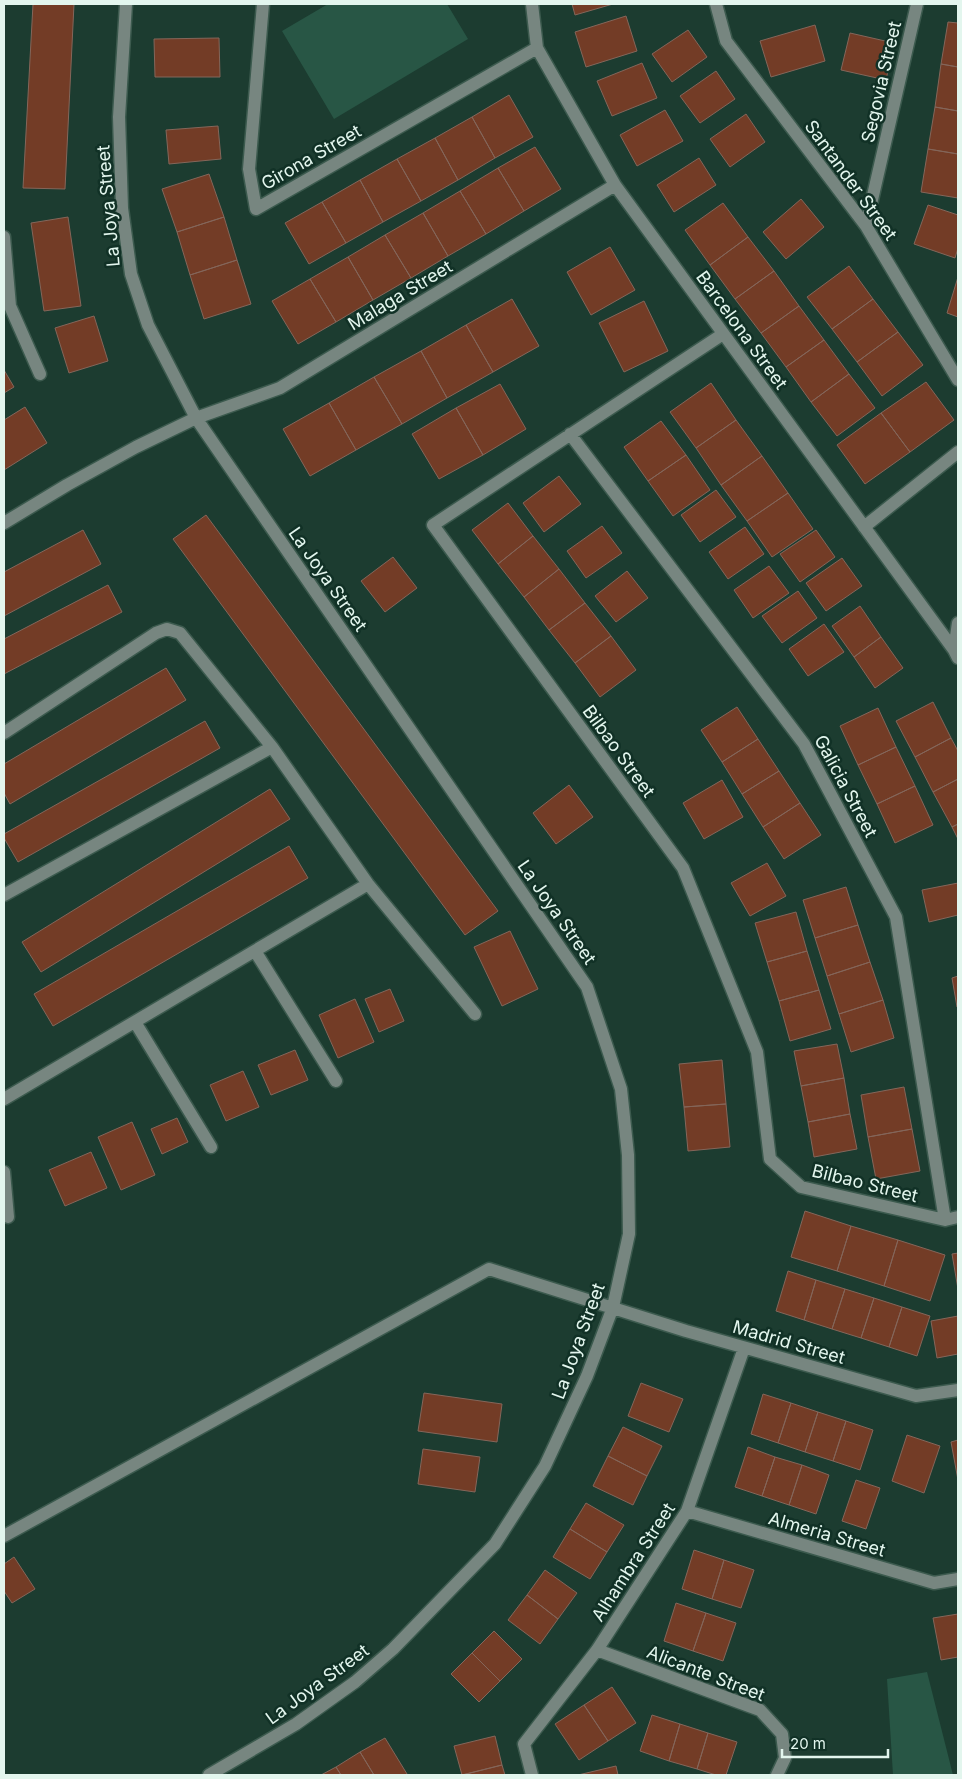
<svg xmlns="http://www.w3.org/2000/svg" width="962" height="1779" font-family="Inter,sans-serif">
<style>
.green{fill:#285645}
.building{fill:#733c26;stroke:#84665a}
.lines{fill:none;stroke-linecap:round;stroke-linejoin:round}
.minor-casing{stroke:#3c5a4e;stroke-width:15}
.minor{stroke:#778680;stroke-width:12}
.labels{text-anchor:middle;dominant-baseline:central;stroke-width:5;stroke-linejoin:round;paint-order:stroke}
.street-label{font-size:18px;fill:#e3f6ee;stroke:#113126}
</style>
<rect width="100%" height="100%" fill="#1c3c30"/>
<path class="green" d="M328,4H447L468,39L334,119L282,31Z
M927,1672L953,1775H893L887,1679Z"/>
<path class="building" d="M33,4H74L65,189L23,188Z
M572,4H613L575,15Z
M626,16L637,51L586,67L575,32Z
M948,22L958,23V67L941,64Z
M815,25L825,61L771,77L760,41Z
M688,30L707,57L672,82L652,54Z
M850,33L894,43L886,80L841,70Z
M219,38L220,77H155L154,39Z
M642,63L657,98L612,116L597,81Z
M941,64L958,67V111L935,107Z
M716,71L735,99L700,123L680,96Z
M509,95L533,137L495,158L472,117Z
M935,107L958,111V154L928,149Z
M665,110L683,141L637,166L620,135Z
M746,114L765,142L730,167L710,139Z
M472,117L495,158L458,180L435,138Z
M218,126L221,159L169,164L166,130Z
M435,138L458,180L421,201L397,159Z
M535,147L561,189L524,211L498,168Z
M928,149L958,154V198L921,192Z
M699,158L716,185L674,212L657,185Z
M397,159L421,201L383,222L360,180Z
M498,168L524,211L486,234L460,191Z
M209,174L224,217L177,232L162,189Z
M360,180L383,222L346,243L322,202Z
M460,191L486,234L448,256L423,213Z
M801,199L824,227L786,259L763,232Z
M322,202L346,243L309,264L285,223Z
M723,203L748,237L710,265L685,230Z
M928,205L958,215V248L955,258L914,244Z
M423,213L448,256L411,278L385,235Z
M68,217L81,306L44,311L31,223Z
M224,217L237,260L190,275L177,232Z
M385,235L411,278L373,300L348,257Z
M748,237L774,271L735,299L710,265Z
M610,247L635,290L591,315L567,272Z
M348,257L373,300L336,322L310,279Z
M237,260L251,304L204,319L190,275Z
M849,266L873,299L832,329L807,297Z
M774,271L799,306L761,333L735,299Z
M958,277V317L947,313Z
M310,279L336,322L298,344L272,301Z
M512,299L539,346L493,372L466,325Z
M873,299L898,332L857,362L832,329Z
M644,301L668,351L624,372L599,323Z
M799,306L824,340L786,367L761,333Z
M94,316L108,361L69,373L55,328Z
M466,325L493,372L447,398L421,351Z
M898,332L923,365L882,396L857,362Z
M824,340L849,374L811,402L786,367Z
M421,351L447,398L402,424L374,377Z
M4,370L14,387L4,393Z
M849,374L875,408L837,436L811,402Z
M374,377L402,424L356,450L329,403Z
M926,382L954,420L910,452L881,413Z
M711,383L736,420L696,448L670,412Z
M500,384L526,429L483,455L456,408Z
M329,403L356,450L310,476L283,429Z
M25,407L47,443L4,470V420Z
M456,408L483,455L439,479L412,434Z
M881,413L910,452L865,484L837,445Z
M736,420L762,456L721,485L696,448Z
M661,421L686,455L648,481L624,447Z
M686,455L710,490L673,516L648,481Z
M762,456L788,493L747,521L721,485Z
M559,476L581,504L544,532L523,503Z
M716,490L736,517L700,542L681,515Z
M788,493L813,529L772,557L747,521Z
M508,503L533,536L498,564L472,530Z
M206,515L498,911L465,935L173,539Z
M602,526L622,553L586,578L567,551Z
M745,527L764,554L728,579L709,552Z
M83,530L101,564L4,616V572Z
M816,530L835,557L800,582L780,554Z
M533,536L559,569L524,597L498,564Z
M393,557L417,588L385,612L361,581Z
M842,558L862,586L826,611L806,583Z
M769,566L789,593L753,618L734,590Z
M559,569L585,603L549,630L524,597Z
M627,571L648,598L616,622L595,596Z
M108,585L122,612L4,674V639Z
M798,591L817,618L782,643L762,616Z
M585,603L611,636L575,663L549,630Z
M860,606L881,637L854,657L832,626Z
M824,624L844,652L808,676L789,649Z
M611,636L636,670L600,697L575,663Z
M881,637L903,668L875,688L854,657Z
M166,668L186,700L10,804L4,793V764Z
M933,702L951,738L915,757L896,721Z
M737,707L758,739L722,762L701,730Z
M878,708L896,747L858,765L840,726Z
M205,721L220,748L18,862L4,838V834Z
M951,738L958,751V779L933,792L915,757Z
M758,739L779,771L742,794L722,762Z
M896,747L915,786L877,804L858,765Z
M779,771L800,803L763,827L742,794Z
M958,779V824L952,827L933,792Z
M722,780L743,817L704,839L683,803Z
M569,785L593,817L556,844L533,813Z
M915,786L933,825L895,843L877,804Z
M270,789L290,819L41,972L22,942Z
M800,803L821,835L784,859L763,827Z
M958,824V839L952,827Z
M289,846L308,878L53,1026L34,994Z
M767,863L786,896L750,916L731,883Z
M958,883V915L929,922L922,890Z
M846,887L858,925L815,938L803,900Z
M796,912L807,951L767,962L755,923Z
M858,925L870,962L827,976L815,938Z
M510,931L538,989L502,1006L474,947Z
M807,951L819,990L779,1001L767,962Z
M870,962L883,1000L839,1014L827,976Z
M958,976V1007H957L952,978Z
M390,989L404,1021L379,1032L365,999Z
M819,990L831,1029L790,1041L779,1001Z
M355,999L374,1042L338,1058L319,1015Z
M883,1000L894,1038L851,1052L839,1014Z
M837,1044L844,1078L801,1086L794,1051Z
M295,1050L308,1080L271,1095L258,1065Z
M722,1060L726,1104L684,1107L679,1064Z
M243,1071L259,1107L226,1121L210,1085Z
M844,1078L850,1114L808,1122L801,1086Z
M904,1087L912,1129L868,1137L861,1095Z
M726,1104L730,1147L688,1151L684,1107Z
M850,1114L857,1149L814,1157L808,1122Z
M177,1118L188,1142L162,1154L151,1129Z
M132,1122L155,1175L121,1190L98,1137Z
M912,1129L920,1171L876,1179L868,1137Z
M91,1152L107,1188L65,1206L49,1170Z
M805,1211L851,1226L837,1271L791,1257Z
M851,1226L898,1240L884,1286L837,1271Z
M898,1240L945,1255L930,1301L884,1286Z
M958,1253V1289L952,1254Z
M788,1271L816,1280L804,1320L776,1311Z
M816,1280L845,1289L832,1329L804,1320Z
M845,1289L874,1298L861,1338L832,1329Z
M874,1298L902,1307L889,1347L861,1338Z
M902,1307L930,1316L917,1356L889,1347Z
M958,1316V1354L937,1358L931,1321Z
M641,1383L683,1399L669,1432L628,1416Z
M424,1393L502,1404L497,1442L418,1431Z
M763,1394L791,1403L778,1443L751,1434Z
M791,1403L818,1412L805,1452L778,1443Z
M818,1412L846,1421L833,1461L805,1452Z
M846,1421L873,1430L860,1470L833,1461Z
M623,1427L662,1446L647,1476L608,1456Z
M907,1435L940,1446L924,1493L892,1481Z
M958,1440V1480L951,1442Z
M748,1447L775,1457L762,1496L735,1487Z
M423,1449L480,1457L475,1492L418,1484Z
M608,1456L647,1476L633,1505L593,1486Z
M775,1457L802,1465L789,1505L762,1496Z
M802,1465L829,1475L816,1514L789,1505Z
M856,1480L880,1488L866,1529L842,1521Z
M586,1503L624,1525L607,1552L570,1529Z
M570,1529L607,1552L590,1579L553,1557Z
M694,1550L724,1560L712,1599L682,1589Z
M14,1557L35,1589L12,1603L4,1591V1564Z
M724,1560L754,1570L741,1608L712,1599Z
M545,1570L577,1593L558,1619L527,1595Z
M527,1595L558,1619L540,1644L508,1620Z
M676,1603L706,1613L693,1651L664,1641Z
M706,1613L736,1623L723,1661L693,1651Z
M958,1614V1657L941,1660L933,1618Z
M494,1631L522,1659L500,1681L472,1653Z
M472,1653L500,1681L479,1702L451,1674Z
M612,1687L636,1723L608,1741L584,1705Z
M584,1705L608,1741L579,1760L555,1724Z
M652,1715L680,1724L669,1761L640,1751Z
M680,1724L708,1733L697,1769L669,1761Z
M708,1733L737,1742L726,1775H716L697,1769Z
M495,1736L502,1765L462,1775L454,1746Z
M385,1738L407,1774L405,1775H374L360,1752Z
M360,1752L374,1775H341L336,1767Z
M502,1765L505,1775H462Z
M616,1766L618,1775H578Z
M336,1767L341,1775H321Z"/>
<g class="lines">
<defs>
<path id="minor" d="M126,4L119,117L122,208L131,274L148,325L196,418L587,987L621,1089L628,1155L629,1234L613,1307L587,1376L545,1466L495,1544L393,1649L355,1682L296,1724L209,1775
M263,4L249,169L256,209L537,48
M532,4L537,48L615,185L954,650L958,658
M716,4L726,41L866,226L958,380
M866,226L917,4
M4,237L10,306L40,374
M723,334L433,525L683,868L757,1052L770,1159L801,1187L945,1220L958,1217
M570,434L804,744L896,917L945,1220
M4,523L67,485L136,447L196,418L280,388L615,185
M864,527L958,452
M954,650L958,623
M4,733L156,633L167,629L180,633L272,747L368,884L475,1014
M4,895L272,747
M255,951L336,1081
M135,1022L211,1147
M4,1099L368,884
M4,1172L8,1217
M687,1511L934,1583L958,1579
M4,1536L489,1269L686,1331L916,1396L958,1390
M597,1650L760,1710L782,1734L785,1758L777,1775
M532,1775L524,1744L597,1650L687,1511L744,1348"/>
</defs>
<use href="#minor" class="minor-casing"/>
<use href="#minor" class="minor"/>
</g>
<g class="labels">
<g class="street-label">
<text transform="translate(881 82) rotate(-77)">Segovia Street</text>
<text transform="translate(311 157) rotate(-30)">Girona Street</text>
<text transform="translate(851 180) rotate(54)">Santander Street</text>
<text transform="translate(108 206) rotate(-95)">La Joya Street</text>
<text transform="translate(400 295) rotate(-31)">Malaga Street</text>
<text transform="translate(742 330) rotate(54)">Barcelona Street</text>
<text transform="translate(328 579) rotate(55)">La Joya Street</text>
<text transform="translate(619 751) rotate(54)">Bilbao Street</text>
<text transform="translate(846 786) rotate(62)">Galicia Street</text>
<text transform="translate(557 912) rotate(55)">La Joya Street</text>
<text transform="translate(865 1183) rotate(14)">Bilbao Street</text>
<text transform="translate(578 1341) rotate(-70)">La Joya Street</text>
<text transform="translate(789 1342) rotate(16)">Madrid Street</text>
<text transform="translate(827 1534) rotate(16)">Almeria Street</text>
<text transform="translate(633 1562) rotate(-57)">Alhambra Street</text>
<text transform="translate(706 1673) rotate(21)">Alicante Street</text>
<text transform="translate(317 1684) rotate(-36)">La Joya Street</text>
</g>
</g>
<rect width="962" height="1779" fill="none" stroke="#e3f6ee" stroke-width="10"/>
<path d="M782 1749v8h106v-8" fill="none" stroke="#e3f6ee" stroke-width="2.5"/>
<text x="790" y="1749" font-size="15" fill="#e3f6ee" stroke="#113126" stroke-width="4" paint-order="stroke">20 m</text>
</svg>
